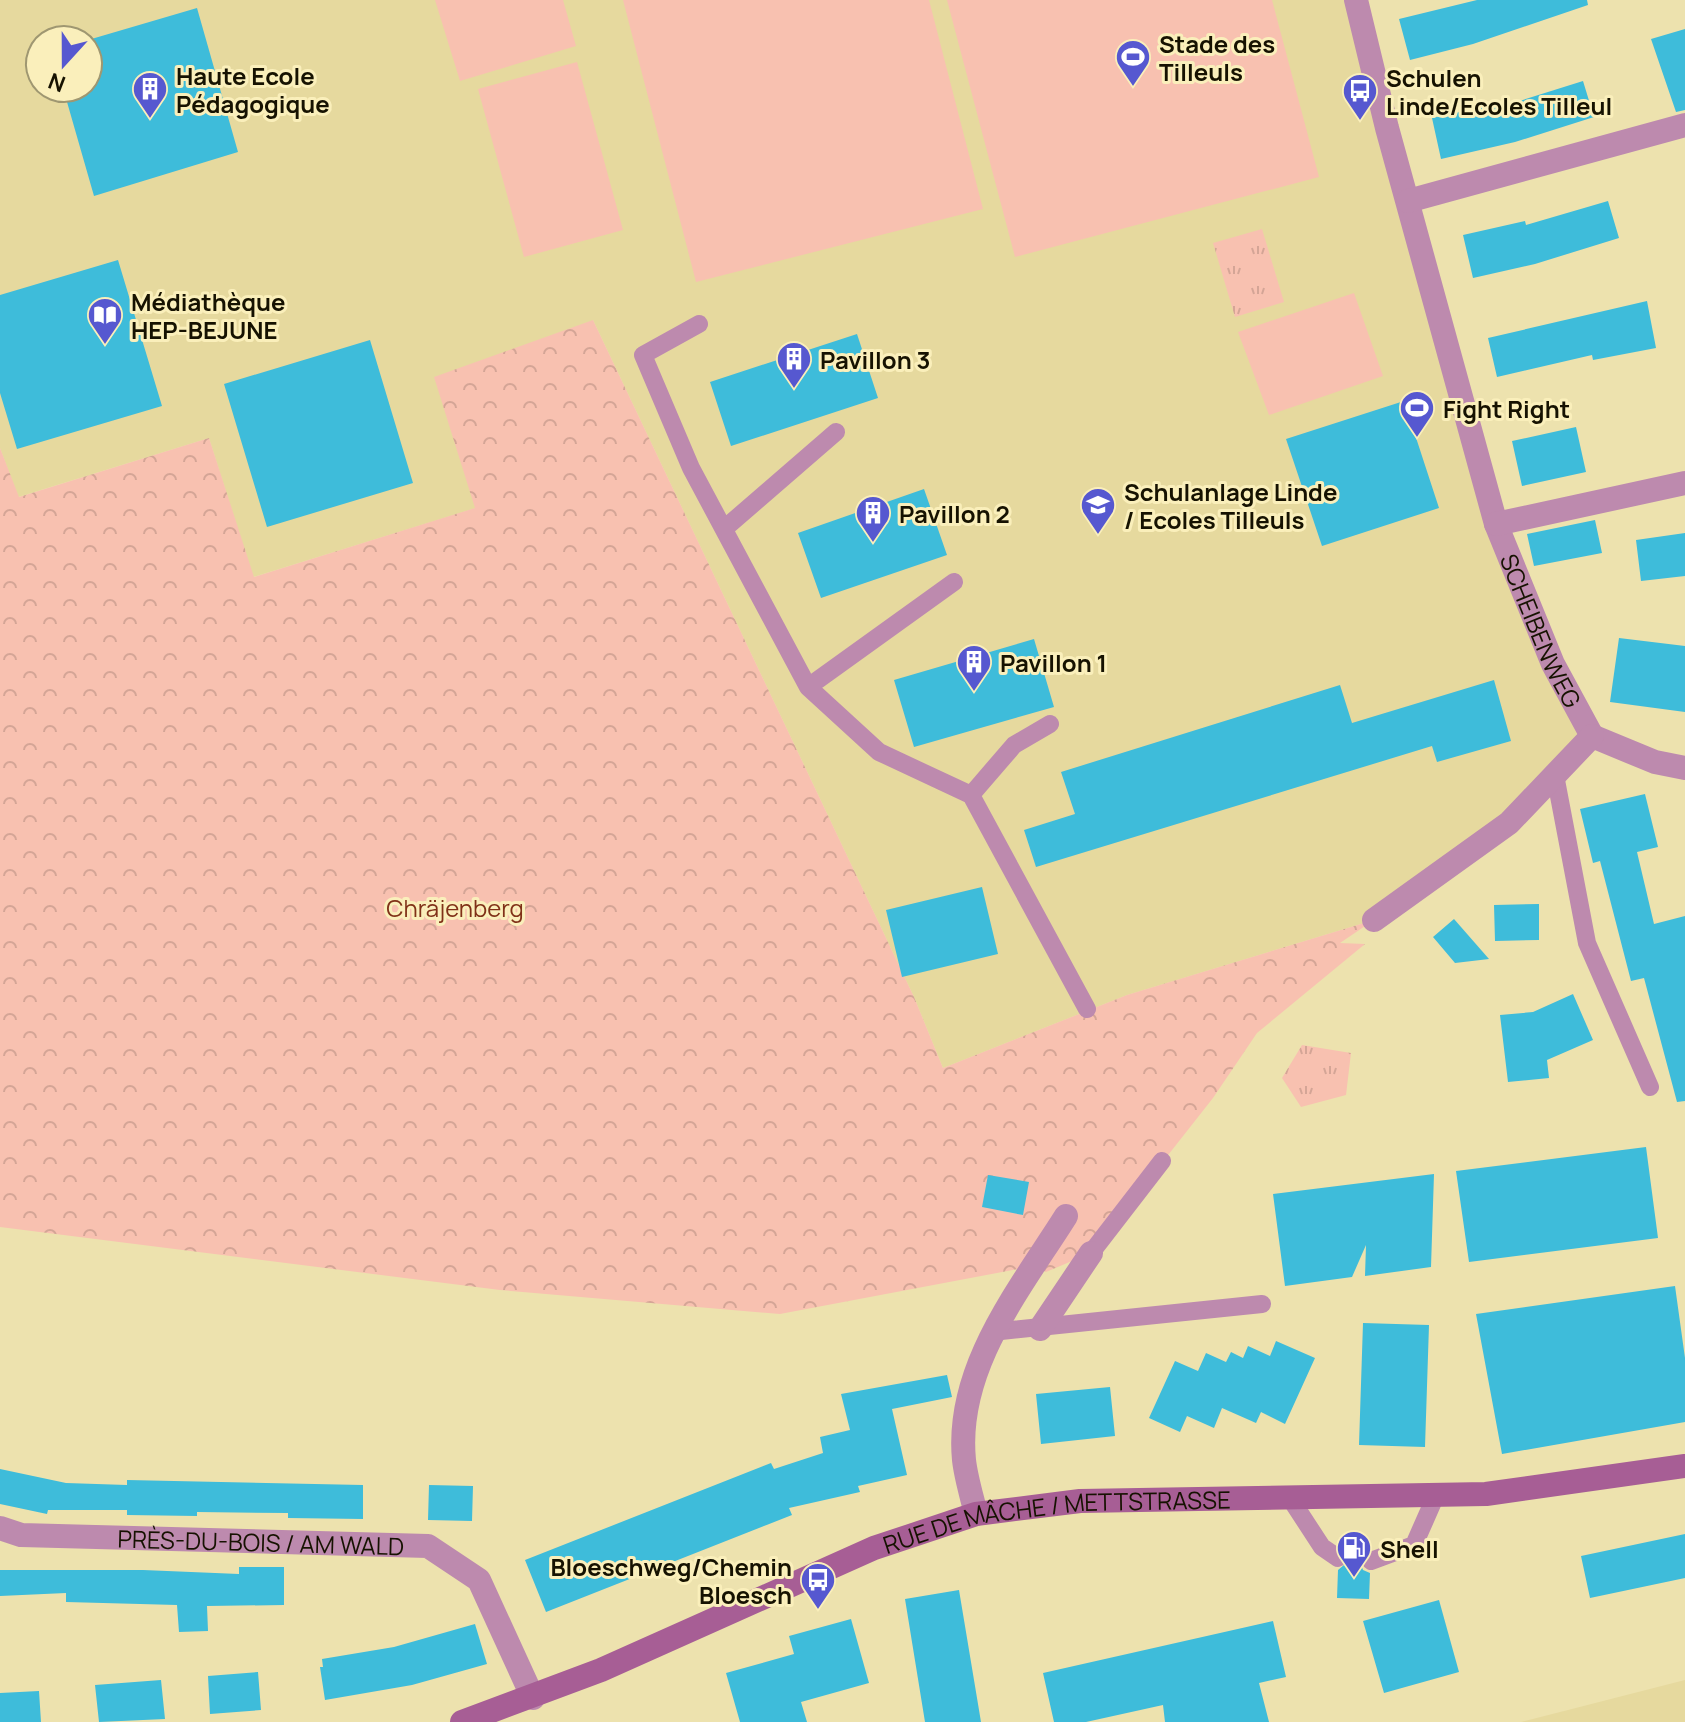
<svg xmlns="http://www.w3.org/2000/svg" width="1685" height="1722" font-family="Manrope,sans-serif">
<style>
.built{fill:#e6d99e;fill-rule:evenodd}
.grass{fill:#f8c1b0}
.forest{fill:url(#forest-crowns)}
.park{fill:url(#park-tufts)}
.building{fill:#3ebcda}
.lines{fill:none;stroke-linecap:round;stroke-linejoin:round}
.lane{stroke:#bd8aae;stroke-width:18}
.street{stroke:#bd8aae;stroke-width:24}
.secondary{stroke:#a75e95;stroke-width:24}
.labels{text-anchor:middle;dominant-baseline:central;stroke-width:6;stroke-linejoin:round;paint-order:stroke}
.poi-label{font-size:24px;font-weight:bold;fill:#161201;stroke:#faefbb;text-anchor:start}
.street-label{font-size:24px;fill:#161201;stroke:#faefbb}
.park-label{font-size:24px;fill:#803118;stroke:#faefbb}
</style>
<defs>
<pattern id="forest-crowns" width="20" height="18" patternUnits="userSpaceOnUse" patternTransform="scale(2)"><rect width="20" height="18" fill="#f8c1b0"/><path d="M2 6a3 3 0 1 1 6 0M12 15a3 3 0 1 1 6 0" fill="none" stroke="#d4a596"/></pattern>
<pattern id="park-tufts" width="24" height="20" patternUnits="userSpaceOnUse" patternTransform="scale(2)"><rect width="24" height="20" fill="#f8c1b0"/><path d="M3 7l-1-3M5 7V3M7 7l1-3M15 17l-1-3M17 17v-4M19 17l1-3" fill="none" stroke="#d4a596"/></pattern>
</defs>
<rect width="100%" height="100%" fill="#ede2ae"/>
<path class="built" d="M0,0H1356L1496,524L1592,736L1555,775L1374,920L1127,995L943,1068L914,997L593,320L476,508L253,577L209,438L18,497L0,448ZM40,40H88V88H40Z
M1685,1680V1722H1521Z"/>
<path class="grass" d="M435,0H563L576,46L460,81Z
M623,0H929L983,209L696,282Z
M947,0H1272L1319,177L1015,257Z
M577,62L623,230L524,257L478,89Z
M1354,293L1383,376L1269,415L1238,332Z"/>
<path class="forest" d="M593,320L914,997L943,1068L1127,995L1374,920L1340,943L1365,944L1257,1033L1213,1098L1091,1253L1046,1272L1034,1266L780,1314L500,1290L0,1227V448L19,497L209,438L254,577L475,508L434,377Z"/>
<path class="park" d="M1262,229L1284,302L1235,317L1213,243Z
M1302,1045L1351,1053L1346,1095L1301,1107L1282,1078Z"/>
<path class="building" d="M1477,0H1587L1588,5L1473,44L1410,60L1399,19Z
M197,8L238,152L94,196L63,88H88V40Z
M1685,29V110L1676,112L1651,39Z
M1583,81L1594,117L1515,142L1441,159L1432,118L1496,104L1497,108Z
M1608,201L1619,238L1535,264L1473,278L1463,235L1525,221L1526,225Z
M118,260L162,406L17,449L0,393V295Z
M1647,301L1656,348L1593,360L1592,355L1497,377L1488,338Z
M857,334L878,398L731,446L710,382Z
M370,340L413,483L267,527L224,384Z
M1404,401L1439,508L1322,546L1286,439Z
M1576,427L1586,472L1522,486L1512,441Z
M924,489L947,555L821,598L798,533Z
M1595,520L1602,553L1534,566L1527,534Z
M1685,533V576L1641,581L1636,540Z
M1619,638L1685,646V712L1610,702Z
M1034,639L1054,707L914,747L894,680Z
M1494,680L1511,741L1437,762L1432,746L1036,867L1024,830L1075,814L1061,772L1340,685L1352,723Z
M1645,794L1658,847L1637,852L1654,924L1685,916V1101L1677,1102L1644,978L1631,981L1600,861L1593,863L1580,809Z
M982,887L998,954L902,977L886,910Z
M1539,904V940L1495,941L1494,905Z
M1454,919L1489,959L1455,963L1433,937Z
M1573,994L1593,1040L1547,1060L1549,1078L1508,1082L1500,1015L1533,1012Z
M1646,1147L1658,1238L1469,1262L1456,1171Z
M1434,1174L1431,1267L1365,1276L1366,1245L1352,1277L1285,1286L1273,1194Z
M988,1175L1029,1182L1023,1215L982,1207Z
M1675,1286L1685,1358V1422L1502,1454L1476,1314Z
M1363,1323L1429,1325L1425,1447L1359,1445Z
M1276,1341L1315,1358L1285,1424L1261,1412L1256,1423L1222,1408L1214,1428L1187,1416L1180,1432L1149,1418L1175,1361L1198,1371L1206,1353L1226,1362L1231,1352L1243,1358L1248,1346L1270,1356Z
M947,1375L952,1397L892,1409L907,1475L858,1486L860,1492L789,1508L792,1515L546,1612L525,1560L771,1463L774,1469L823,1453L820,1437L850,1430L841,1394Z
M1110,1387L1115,1436L1041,1444L1036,1394Z
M0,1469L66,1483L127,1485V1480L363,1485V1519L288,1518V1513L197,1512V1516L127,1515V1510H48L47,1514L0,1504Z
M429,1485L473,1486L472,1521L428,1520Z
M1685,1534V1578L1590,1598L1581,1556Z
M1342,1546L1371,1547L1359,1560L1363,1570L1370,1573L1369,1599L1337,1598L1338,1570L1350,1560Z
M239,1567H284V1605L207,1606L208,1631L179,1632L177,1605L66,1602V1593L0,1596V1570H143L239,1574Z
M959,1590L981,1722H925L905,1599Z
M1439,1600L1459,1672L1384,1693L1363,1621Z
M851,1619L869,1683L801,1702L807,1722H740L726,1673L794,1654L789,1636Z
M1273,1621L1286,1677L1259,1683L1269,1722H1165L1163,1705L1086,1722H1054L1043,1673Z
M475,1624L487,1664L412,1685L325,1700L320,1667H323L322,1659L394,1647Z
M258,1672L261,1710L210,1714L208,1676Z
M161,1680L165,1719L99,1722L95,1685Z
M39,1691L41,1722H0V1693Z"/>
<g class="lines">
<path class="lane" d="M699,324L643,355L691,468L808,687L879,752L971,795L1087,1009
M724,529L836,432
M808,687L954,582
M1555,775L1587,943L1650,1087
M971,795L1014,745L1050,724
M1091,1253L1162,1161
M992,1332L1262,1304
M1290,1498L1322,1547L1338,1558
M1371,1561L1414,1545L1436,1495"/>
<g class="street">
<path id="s1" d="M1356,0L1387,128L1496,524L1553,664L1592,736"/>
<path d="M1408,201L1685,125"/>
<path d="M1496,524L1685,483"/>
<path d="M1592,736L1655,762L1685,768"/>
<path d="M1374,920L1509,823L1592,736"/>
<path d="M1040,1329L1091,1253"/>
<path d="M976,1514C972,1497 966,1478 964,1460C955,1368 1020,1289 1066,1216"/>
<path id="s2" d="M0,1528L21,1535L428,1546L479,1580L533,1698"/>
</g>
<path class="secondary" id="s3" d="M462,1722L601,1670L874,1548L976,1514L1080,1501L1486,1494L1685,1466"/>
</g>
<defs>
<symbol id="stadium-pin" viewBox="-11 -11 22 30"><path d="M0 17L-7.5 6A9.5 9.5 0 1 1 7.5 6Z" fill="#5658d0" stroke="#faefbb"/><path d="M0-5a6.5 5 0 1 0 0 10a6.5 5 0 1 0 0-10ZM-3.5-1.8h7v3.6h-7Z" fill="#fff"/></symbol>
<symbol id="building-pin" viewBox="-11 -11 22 30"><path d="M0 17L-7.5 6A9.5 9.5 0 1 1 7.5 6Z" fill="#5658d0" stroke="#faefbb"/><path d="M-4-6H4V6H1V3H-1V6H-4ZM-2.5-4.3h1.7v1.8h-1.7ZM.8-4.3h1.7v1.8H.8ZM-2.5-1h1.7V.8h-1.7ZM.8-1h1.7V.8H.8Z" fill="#fff"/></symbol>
<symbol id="bus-pin" viewBox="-11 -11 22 30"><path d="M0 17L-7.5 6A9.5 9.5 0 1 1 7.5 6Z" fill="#5658d0" stroke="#faefbb"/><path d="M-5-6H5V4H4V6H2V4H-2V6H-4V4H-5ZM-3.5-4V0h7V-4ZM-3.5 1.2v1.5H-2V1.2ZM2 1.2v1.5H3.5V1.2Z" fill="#fff"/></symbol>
<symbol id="library-pin" viewBox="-11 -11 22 30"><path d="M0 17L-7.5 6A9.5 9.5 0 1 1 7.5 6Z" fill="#5658d0" stroke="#faefbb"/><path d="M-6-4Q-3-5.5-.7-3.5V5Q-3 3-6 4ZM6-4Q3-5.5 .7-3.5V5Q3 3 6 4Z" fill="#fff"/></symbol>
<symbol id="school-pin" viewBox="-11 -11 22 30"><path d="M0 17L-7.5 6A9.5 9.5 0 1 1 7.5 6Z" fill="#5658d0" stroke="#faefbb"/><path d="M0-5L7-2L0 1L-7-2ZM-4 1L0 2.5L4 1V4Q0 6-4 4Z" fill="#fff"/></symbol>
<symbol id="fuel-pin" viewBox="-11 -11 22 30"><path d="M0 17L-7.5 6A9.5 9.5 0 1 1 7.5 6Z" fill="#5658d0" stroke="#faefbb"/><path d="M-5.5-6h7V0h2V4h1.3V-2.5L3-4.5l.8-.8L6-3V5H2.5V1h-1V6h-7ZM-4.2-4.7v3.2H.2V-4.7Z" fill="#fff"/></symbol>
</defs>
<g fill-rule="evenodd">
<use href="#stadium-pin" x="1113" y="37" width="40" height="54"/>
<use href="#building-pin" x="130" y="69" width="40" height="54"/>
<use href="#bus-pin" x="1340" y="71" width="40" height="54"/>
<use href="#library-pin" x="85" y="295" width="40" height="54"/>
<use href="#building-pin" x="774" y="339" width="40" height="54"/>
<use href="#stadium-pin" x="1397" y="388" width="40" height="54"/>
<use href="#school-pin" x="1078" y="485" width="40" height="54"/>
<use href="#building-pin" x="853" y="493" width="40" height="54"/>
<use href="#building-pin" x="954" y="642" width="40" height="54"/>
<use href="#fuel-pin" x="1334" y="1528" width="40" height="54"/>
<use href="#bus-pin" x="798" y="1560" width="40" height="54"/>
</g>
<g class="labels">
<g class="poi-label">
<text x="1159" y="43">Stade des<tspan x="1159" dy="28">Tilleuls</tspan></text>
<text x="176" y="75">Haute Ecole<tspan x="176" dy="28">Pédagogique</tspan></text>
<text x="1386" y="77">Schulen<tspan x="1386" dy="28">Linde/Ecoles Tilleul</tspan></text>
<text x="131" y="301">Médiathèque<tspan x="131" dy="28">HEP-BEJUNE</tspan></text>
<text x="820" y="359">Pavillon 3</text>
<text x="1443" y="408">Fight Right</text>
<text x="1124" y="491">Schulanlage Linde<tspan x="1124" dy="28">/ Ecoles Tilleuls</tspan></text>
<text x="899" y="513">Pavillon 2</text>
<text x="1000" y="662">Pavillon 1</text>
<text x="1380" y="1548">Shell</text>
<text x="792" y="1566" text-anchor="end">Bloeschweg/Chemin<tspan x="792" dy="28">Bloesch</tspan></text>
</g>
<g class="street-label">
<text stroke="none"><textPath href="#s1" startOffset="658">SCHEIBENWEG</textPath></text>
<text stroke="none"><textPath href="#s3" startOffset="634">RUE DE MÂCHE / METTSTRASSE</textPath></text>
<text stroke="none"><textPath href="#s2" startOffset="262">PRÈS-DU-BOIS / AM WALD</textPath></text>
</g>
<g class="park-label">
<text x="455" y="907">Chräjenberg</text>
</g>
</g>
<g transform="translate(64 64) rotate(201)"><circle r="38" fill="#faefbb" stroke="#9f9771" stroke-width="2"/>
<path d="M0-6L14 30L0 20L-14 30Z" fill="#5658d0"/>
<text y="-12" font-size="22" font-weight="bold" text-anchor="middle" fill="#161201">N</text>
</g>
</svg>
